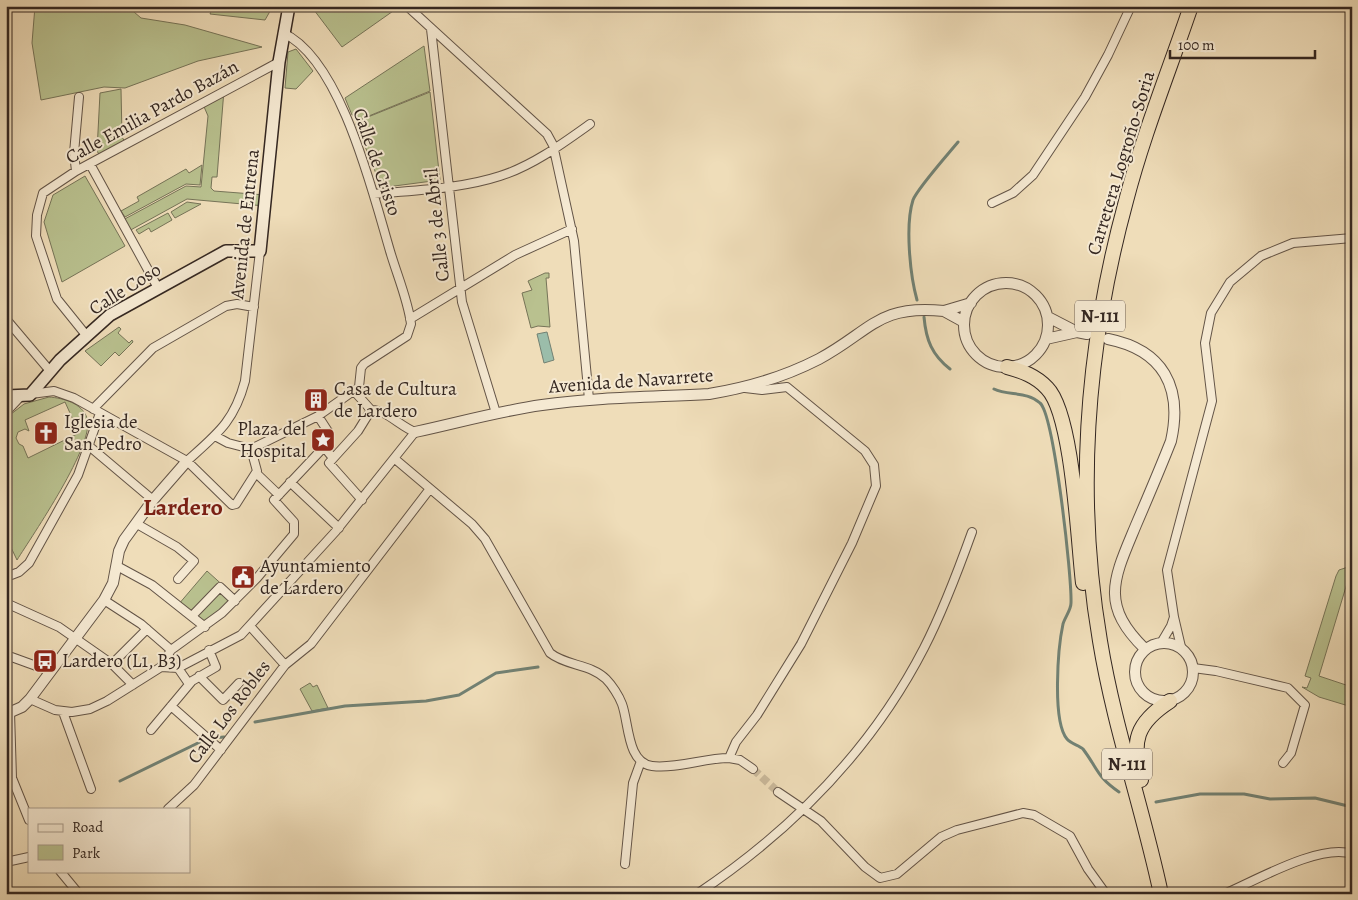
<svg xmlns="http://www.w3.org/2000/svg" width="1358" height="900" font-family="Alegreya,serif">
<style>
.green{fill:#b9c18f;stroke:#767458;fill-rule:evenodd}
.water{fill:#9bbdaa;stroke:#728173}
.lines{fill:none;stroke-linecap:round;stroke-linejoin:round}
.stream{stroke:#728173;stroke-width:3}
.minor-tunnel{stroke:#cab99b;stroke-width:8;stroke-dasharray:8 4;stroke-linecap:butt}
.minor-casing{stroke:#635447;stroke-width:10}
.tertiary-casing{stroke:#635447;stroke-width:12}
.secondary-casing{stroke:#342721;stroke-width:14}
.trunk-casing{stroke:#342721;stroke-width:16}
.minor{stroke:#f5e9d2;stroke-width:8}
.tertiary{stroke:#f5e9d2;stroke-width:10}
.secondary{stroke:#f5e9d2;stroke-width:11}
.trunk{stroke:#efddb9;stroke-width:14}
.labels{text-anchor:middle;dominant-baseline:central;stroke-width:4;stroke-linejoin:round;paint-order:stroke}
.shield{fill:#f5e9d2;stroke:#6e6156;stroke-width:1}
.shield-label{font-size:18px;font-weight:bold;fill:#342721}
.street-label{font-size:19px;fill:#342721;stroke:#f5e9d2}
.poi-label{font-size:19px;fill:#342721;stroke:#f5e9d2;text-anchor:start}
.district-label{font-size:24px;font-weight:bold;fill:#7a1f14;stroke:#f5e9d2}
</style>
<rect width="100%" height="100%" fill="#efddb9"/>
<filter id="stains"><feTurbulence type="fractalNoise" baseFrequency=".004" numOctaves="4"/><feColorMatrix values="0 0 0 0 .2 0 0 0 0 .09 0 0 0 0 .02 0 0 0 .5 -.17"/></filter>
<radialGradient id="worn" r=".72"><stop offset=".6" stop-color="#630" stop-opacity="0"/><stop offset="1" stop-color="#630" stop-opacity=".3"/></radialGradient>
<path class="green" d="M35,6H134V12L141,18L185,25L262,47L198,61L125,88L104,87L41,100L32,43Z
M213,6H273L265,20L210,14Z
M311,6H393L396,9L342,47Z
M424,46L430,91L359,120L357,115H352L345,98Z
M296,49L313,71L296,89L285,88L288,52Z
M121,89L122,137L125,142L100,156L97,151L100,93Z
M224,90L217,177H212L211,188L214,191L265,195V206L187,199L127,232L121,221L186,186L201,187L208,116L202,102Z
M430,92L440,180L379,188V181L356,124L358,121Z
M202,165L200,185L186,184L125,217L121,211L139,201L137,197L186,169L189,173Z
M85,176L125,246L62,282L44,222L53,195Z
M187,202L201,204L175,218L171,212Z
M168,213L172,220L151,232L149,228L139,234L136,230Z
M545,273H549V278H546L550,327L538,326L531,328L522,293L532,290L528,281Z
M119,327L121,329L118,333L129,343L132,340L133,342L119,356L115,352L101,366L85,351Z
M49,397C63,398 82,403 87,418C96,443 32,536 17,560L6,537V418L24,404ZM65,402L79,433L28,458L23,446L19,444L16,438L18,432L25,429L29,431L25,420Z
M1348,567H1352V580H1348L1319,676L1352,687V707L1319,697L1302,687L1307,688L1311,678L1305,676L1336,576L1339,570Z
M207,571L237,598L205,627L178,605Z
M310,683L313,687L317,685L328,708L312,711L300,689Z"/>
<path class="water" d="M547,332L554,360L544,363L537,334Z"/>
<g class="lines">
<path class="stream" d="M917,300C910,275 905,225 913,200C917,189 949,153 958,142
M924,317C926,340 932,355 950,369
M994,389C1008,396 1027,391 1040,403C1054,415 1072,577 1071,603C1071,610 1065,617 1063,624C1058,647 1052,721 1067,739C1071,744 1079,745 1083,749C1098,769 1097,777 1119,792
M255,722L345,706L426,701L459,695L496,673L538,667
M213,738L224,737
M120,781L202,741
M1156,802L1200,794H1244L1270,799L1315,798L1352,807"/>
<path class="minor-tunnel" d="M753,769L778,792"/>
<defs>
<path id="minor" d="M407,6L547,134L553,145L574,241L589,399
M431,29L462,302L496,413
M90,164L158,288
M76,171L74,153L79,97
M374,194C415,190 460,189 500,176C532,166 562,144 590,124
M992,203L1013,193L1033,175L1085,97L1108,55L1131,6
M6,319L50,371
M410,319L515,255L572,229
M86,335L57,299L36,236L37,215L43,193L76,171L279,62
M354,391L371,410
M31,394L54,391L74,398L187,461L232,505L236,504L257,471L251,449
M93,409L153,348L226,306L237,304L254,307
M6,412L21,396
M318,416L329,433L324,439V447L333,458
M215,436L228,443L251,449L318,416L359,387L361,368L364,364L407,336L411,324C408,300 397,275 390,251C373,194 341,59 283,33
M89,446L153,500
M395,459L472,524L485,539L550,653C566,666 591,664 606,679C612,685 619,696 622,704C629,723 627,763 652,766C677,769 704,758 729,758L740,760L753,769
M187,461C217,434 234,422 245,381L260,251
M256,473L279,495
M290,482L339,528
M362,500L329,463L358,431L371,410
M137,524L177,547L194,561L178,579
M117,566L152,585L205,627
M6,577L19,572L29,563L78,475L100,413
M104,600L141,624L171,650
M6,603L59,627L112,664L133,685
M192,616L220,587L235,601
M1174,617L1167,570L1212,401L1205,343L1211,313L1230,282L1261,256L1293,243L1352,238
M250,626L285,665
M1161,643L1171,626L1174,617L1181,647
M6,655L50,671
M112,664L147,629
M161,667L178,668L241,635L336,531L415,432C401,427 385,409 371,410
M178,668L189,684
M1193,668L1216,671L1288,688L1305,705L1291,753L1283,763
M199,676L223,700L239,683
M30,699L55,710L72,712L90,709L107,701L161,667L171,650L222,613L257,578L294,534V522L274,500L324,447
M171,706L221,750
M10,712L12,778L29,820
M63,712L91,789
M151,730L192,681L216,667L209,650
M729,758L736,742L757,715L801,644L852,543L876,486L874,465L865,451L787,387L762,390L745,388
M778,792L821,821L865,867L880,878L897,874L941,837L957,830L1023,813L1034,815L1070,836L1088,869L1106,894
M168,809L194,785L285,665L311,644L429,490
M6,862L29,857
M625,864L633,783L641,761
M60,871L79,894
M697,894C791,831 872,749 924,648C943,611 958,571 972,532
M1224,894C1255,881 1320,843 1352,854"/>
<path id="tertiary" d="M964 325a42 42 0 1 1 84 0a42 42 0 1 1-84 0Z
M964,322L944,311L971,303
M1077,332L1087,334
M1046,339L1077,332L1048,317
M1108,339C1163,350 1183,387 1171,441C1160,469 1148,497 1136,525C1114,578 1099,604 1145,649
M415,432C457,423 499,411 542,405C597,397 653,397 709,394C746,388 786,376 819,359C871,331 878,304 944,311
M1135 672a29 29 0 1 1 58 0a29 29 0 1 1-58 0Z
M6,714L22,707L30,699L104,600L113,583L119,551L124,540L153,500L187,461"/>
<path id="secondary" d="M6,396L30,395L60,360L110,315L226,251H260L279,62L289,6"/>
<path id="trunk" d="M1007,367C1022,371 1036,376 1047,388C1073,414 1078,542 1083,583
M1141,780C1131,741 1136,723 1170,701
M1161,894C1143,809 1114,727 1100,641C1075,494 1087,344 1126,201C1143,135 1169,71 1191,6"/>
</defs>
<use href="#minor" class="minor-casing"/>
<use href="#tertiary" class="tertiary-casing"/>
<use href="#secondary" class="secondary-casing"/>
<use href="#trunk" class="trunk-casing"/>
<use href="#minor" class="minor"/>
<use href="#tertiary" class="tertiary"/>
<use href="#secondary" class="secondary"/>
<use href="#trunk" class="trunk"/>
</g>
<defs>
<symbol id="building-square" viewBox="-11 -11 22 22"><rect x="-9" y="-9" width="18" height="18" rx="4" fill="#8f2418" stroke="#f5e9d2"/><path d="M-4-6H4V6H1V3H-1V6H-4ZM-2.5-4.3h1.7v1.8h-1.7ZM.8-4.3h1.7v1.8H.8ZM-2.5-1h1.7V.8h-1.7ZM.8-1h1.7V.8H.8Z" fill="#fff"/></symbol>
<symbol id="church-square" viewBox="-11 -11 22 22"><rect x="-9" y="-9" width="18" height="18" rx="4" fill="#8f2418" stroke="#f5e9d2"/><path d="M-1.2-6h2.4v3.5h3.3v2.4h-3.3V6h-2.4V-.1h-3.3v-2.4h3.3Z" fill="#fff"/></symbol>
<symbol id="sight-square" viewBox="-11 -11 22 22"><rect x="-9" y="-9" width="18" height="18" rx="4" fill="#8f2418" stroke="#f5e9d2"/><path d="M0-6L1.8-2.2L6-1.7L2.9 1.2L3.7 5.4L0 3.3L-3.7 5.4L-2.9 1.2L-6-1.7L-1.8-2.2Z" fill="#fff"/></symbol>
<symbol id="civic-square" viewBox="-11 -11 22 22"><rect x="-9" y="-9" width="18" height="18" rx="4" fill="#8f2418" stroke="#f5e9d2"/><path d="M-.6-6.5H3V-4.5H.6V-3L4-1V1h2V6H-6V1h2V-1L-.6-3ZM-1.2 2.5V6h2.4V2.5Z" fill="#fff"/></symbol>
<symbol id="bus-square" viewBox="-11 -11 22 22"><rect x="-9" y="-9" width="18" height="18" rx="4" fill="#8f2418" stroke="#f5e9d2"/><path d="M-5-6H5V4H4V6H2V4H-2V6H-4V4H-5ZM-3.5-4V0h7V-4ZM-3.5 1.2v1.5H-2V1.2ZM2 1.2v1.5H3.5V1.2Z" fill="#fff"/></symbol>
</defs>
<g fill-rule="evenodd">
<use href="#building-square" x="302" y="386" width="28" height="28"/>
<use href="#church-square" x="32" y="419" width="28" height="28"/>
<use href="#sight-square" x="309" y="426" width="28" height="28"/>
<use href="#civic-square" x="229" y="563" width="28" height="28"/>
<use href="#bus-square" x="31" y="647" width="28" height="28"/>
</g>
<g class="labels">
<g class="shield">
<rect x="1075" y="300.5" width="50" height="31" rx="4"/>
<rect x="1102" y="748.5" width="50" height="31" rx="4"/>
</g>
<g class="shield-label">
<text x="1100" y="316">N-111</text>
<text x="1127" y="764">N-111</text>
</g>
<g class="street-label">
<text transform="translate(152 112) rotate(-29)">Calle Emilia Pardo Bazán</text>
<text transform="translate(377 162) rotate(71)">Calle de Cristo</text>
<text transform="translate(1121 163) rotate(-73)">Carretera Logroño-Soria</text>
<text transform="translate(245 224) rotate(-84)">Avenida de Entrena</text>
<text transform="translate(437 225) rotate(-96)">Calle 3 de Abril</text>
<text transform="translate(125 289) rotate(-32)">Calle Coso</text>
<text transform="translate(631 381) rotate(-4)">Avenida de Navarrete</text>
<text transform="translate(229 712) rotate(-53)">Calle Los Robles</text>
</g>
<g class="poi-label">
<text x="334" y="389">Casa de Cultura<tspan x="334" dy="22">de Lardero</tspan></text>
<text x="64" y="422">Iglesia de<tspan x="64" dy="22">San Pedro</tspan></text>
<text x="306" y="429" text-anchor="end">Plaza del<tspan x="306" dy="22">Hospital</tspan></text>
<text x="260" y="566">Ayuntamiento<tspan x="260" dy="22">de Lardero</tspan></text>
<text x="62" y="661">Lardero (L1, B3)</text>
</g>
<g class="district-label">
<text x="183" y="507">Lardero</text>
</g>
</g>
<rect width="1358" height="900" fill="none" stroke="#efddb9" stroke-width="25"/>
<rect x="8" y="8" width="1343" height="885" fill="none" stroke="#342721" stroke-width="2.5"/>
<rect x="12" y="12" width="1333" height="875" fill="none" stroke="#342721"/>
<rect x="28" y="808" width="162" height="65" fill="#f5e9d2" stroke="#a89b8b"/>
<rect x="38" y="824" width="25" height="8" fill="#f5e9d2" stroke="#a89b8b"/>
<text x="72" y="832" font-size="15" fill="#342721">Road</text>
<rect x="38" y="845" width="25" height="15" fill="#b9c18f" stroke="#a89b8b"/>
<text x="72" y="858" font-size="15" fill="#342721">Park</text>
<path d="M1170 50v8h145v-8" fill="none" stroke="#342721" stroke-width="2.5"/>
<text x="1178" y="50" font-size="15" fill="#342721" stroke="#f5e9d2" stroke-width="4" paint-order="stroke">100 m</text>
<rect width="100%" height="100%" filter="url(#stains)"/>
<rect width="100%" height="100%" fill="url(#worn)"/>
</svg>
